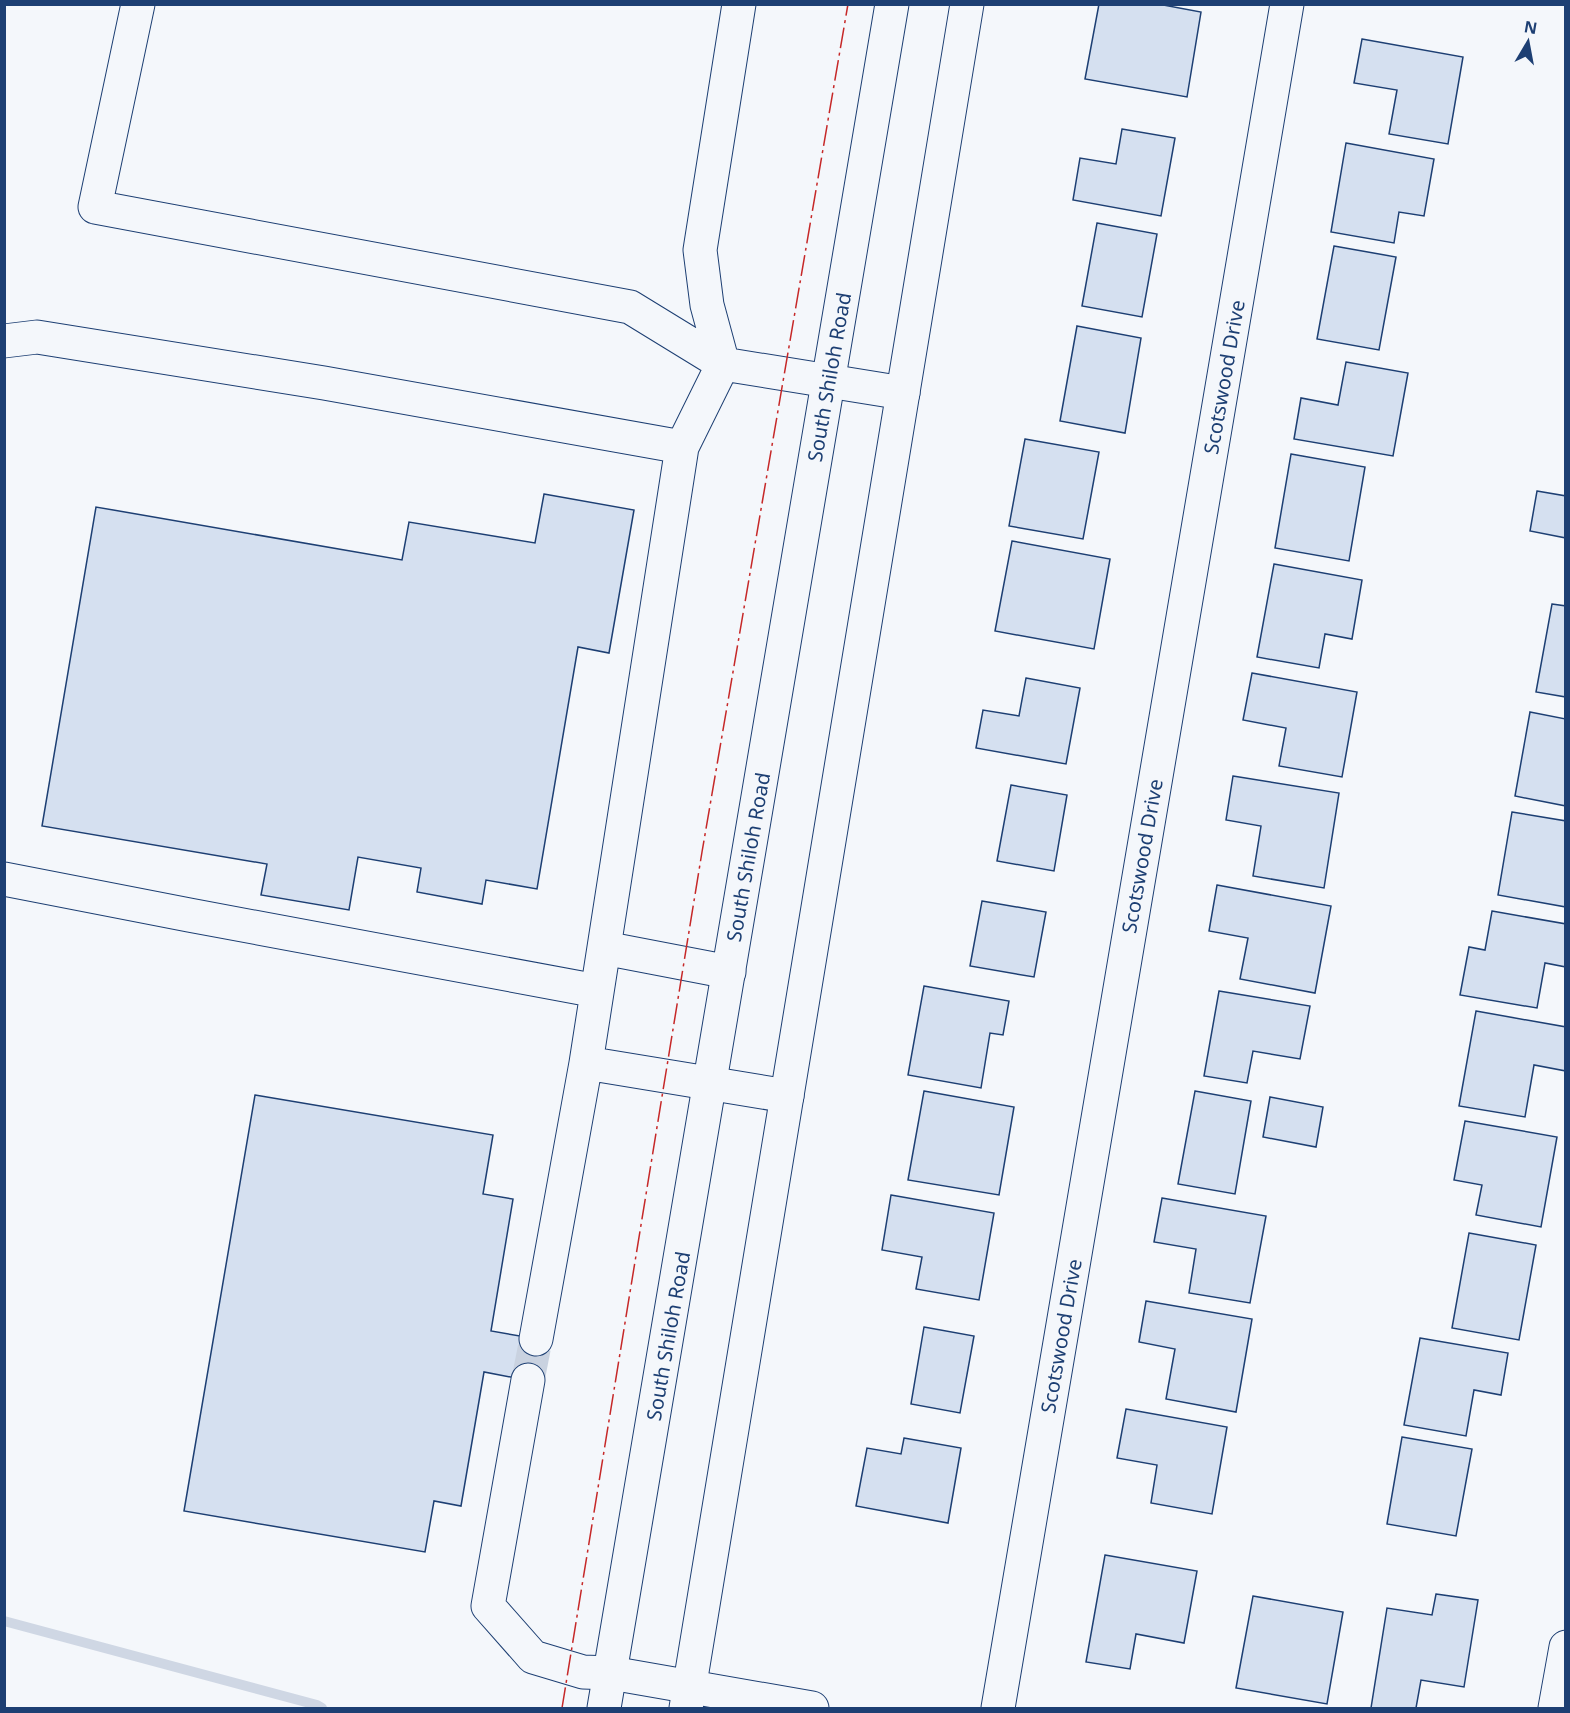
<svg xmlns="http://www.w3.org/2000/svg" width="1570" height="1713" font-family="'Noto Sans',sans-serif">
<style>
.lines{fill:none;stroke-linecap:round;stroke-linejoin:round}
.stream{stroke:#cfd7e4;stroke-width:10}
.building{fill:#d5e0f0;stroke:#1d3f73;stroke-width:1.5}
.minor-tunnel{stroke:#c9d2e0;stroke-width:33;stroke-dasharray:33 16;stroke-linecap:butt}
.minor-casing{stroke:#1d3f73;stroke-width:35}
.major-casing{stroke:#1d3f73;stroke-width:35}
.minor{stroke:#f4f7fb;stroke-width:33}
.major{stroke:#f4f7fb;stroke-width:33}
.power{stroke:#c62828;stroke-width:1.5;stroke-dasharray:21 4.5 3 4.5;stroke-linecap:butt}
.labels{text-anchor:middle;dominant-baseline:central;stroke-width:4.5;stroke-linejoin:round;paint-order:stroke}
.street-label{font-size:20px;fill:#1d3f73;stroke:#f4f7fb}
</style>
<rect width="100%" height="100%" fill="#f4f7fb"/>
<g class="lines">
<path class="stream" d="M4,1621L317,1705L322,1708"/>
</g>
<path class="building" d="M1099,4H1158L1201,12L1187,97L1085,79Z
M1362,39L1463,57L1448,144L1389,134L1397,90L1354,83Z
M1122,129L1175,138L1161,216L1073,200L1080,158L1116,164Z
M1346,143L1434,159L1424,216L1399,212L1394,243L1331,232Z
M1097,223L1157,234L1142,317L1082,306Z
M1334,246L1396,257L1379,350L1317,339Z
M1077,326L1141,338L1125,433L1060,421Z
M1346,362L1408,373L1393,456L1294,439L1301,398L1338,405Z
M1025,439L1099,452L1083,539L1009,526Z
M1291,454L1365,467L1349,561L1275,548Z
M1537,491L1566,496V538L1530,531Z
M544,494L634,510L609,653L578,647L537,889L486,880L482,904L417,892L421,868L358,857L349,910L261,895L267,864L42,826L96,507L402,560L409,522L535,543Z
M1012,541L1110,559L1094,649L995,631Z
M1274,564L1362,580L1352,639L1325,634L1319,668L1257,657Z
M1552,604L1566,606V697L1536,692Z
M1252,673L1357,692L1342,777L1279,766L1286,728L1243,720Z
M1026,678L1080,688L1066,764L976,748L983,710L1019,716Z
M1530,712L1566,719V806L1515,796Z
M1233,776L1339,793L1324,888L1253,876L1261,826L1226,820Z
M1011,785L1067,795L1054,871L997,861Z
M1512,812L1566,821V907L1498,895Z
M1217,885L1331,906L1315,993L1240,979L1248,938L1209,931Z
M982,901L1046,912L1034,977L970,966Z
M1492,911L1566,924V967L1545,963L1537,1008L1460,995L1469,947L1485,950Z
M924,986L1009,1001L1003,1035L990,1033L981,1088L908,1075Z
M1219,991L1310,1006L1300,1059L1253,1051L1247,1083L1204,1076Z
M1476,1011L1566,1027V1071L1534,1065L1525,1117L1459,1106Z
M924,1091L1014,1107L999,1195L908,1180Z
M1195,1091L1251,1101L1235,1194L1178,1184Z
M255,1095L493,1135L483,1194L513,1199L491,1331L544,1340L537,1382L484,1372L461,1506L434,1501L425,1552L184,1511Z
M1270,1097L1323,1107L1316,1147L1263,1137Z
M1465,1121L1557,1137L1541,1227L1476,1215L1482,1185L1454,1180Z
M891,1195L994,1213L979,1300L916,1289L922,1257L882,1250Z
M1162,1198L1266,1216L1250,1303L1189,1293L1196,1249L1154,1242Z
M1469,1233L1536,1245L1519,1340L1452,1328Z
M1146,1301L1252,1319L1236,1412L1166,1399L1175,1349L1139,1342Z
M924,1327L974,1336L960,1413L911,1404Z
M1420,1338L1508,1353L1501,1395L1474,1390L1466,1436L1404,1425Z
M1126,1409L1227,1427L1212,1514L1151,1503L1157,1465L1117,1458Z
M1402,1437L1472,1449L1456,1536L1387,1524Z
M904,1438L961,1448L948,1523L856,1506L867,1448L901,1454Z
M1105,1555L1197,1571L1184,1643L1136,1634L1130,1669L1086,1662Z
M1436,1594L1478,1600L1464,1687L1421,1680L1416,1708H1371L1387,1608L1432,1615Z
M1253,1596L1343,1612L1327,1704L1236,1688Z"/>
<g class="lines">
<path class="minor-tunnel" d="M528,1380L536,1339"/>
<defs>
<path id="minor" d="M138,4L95,207L630,307L723,364L903,393
M4,341L37,337L324,383L682,447
M4,879L189,915L597,991
M604,948L729,972
M586,1063L682,447L723,364L707,305L700,250L739,4
M536,1339L586,1063L787,1096
M528,1380L488,1606L533,1657L583,1672L611,1673L812,1708
M998,1708L1287,4
M1555,1708L1566,1647"/>
<path id="major" d="M604,1708L892,4
M686,1708L967,4"/>
</defs>
<use href="#minor" class="minor-casing"/>
<use href="#major" class="major-casing"/>
<use href="#minor" class="minor"/>
<use href="#major" class="major"/>
<path class="power" d="M562,1708L702,852L848,4"/>
</g>
<g class="labels">
<g class="street-label">
<text transform="translate(829 377) rotate(-80)">South Shiloh Road</text>
<text transform="translate(1224 377) rotate(-80)">Scotswood Drive</text>
<text transform="translate(1142 856) rotate(-80)">Scotswood Drive</text>
<text transform="translate(748 857) rotate(-80)">South Shiloh Road</text>
<text transform="translate(668 1336) rotate(-80)">South Shiloh Road</text>
<text transform="translate(1061 1336) rotate(-80)">Scotswood Drive</text>
</g>
</g>
<rect width="1570" height="1713" fill="none" stroke="#1d3f73" stroke-width="12"/>
<g transform="translate(1528 42) rotate(10)" stroke="#f4f7fb" stroke-width="4.5" paint-order="stroke">
<path d="M0-4.5L10 22L0 15L-10 22Z" fill="#1d3f73"/>
<text y="-9" font-size="16" font-weight="bold" text-anchor="middle" fill="#1d3f73">N</text>
</g>
</svg>
